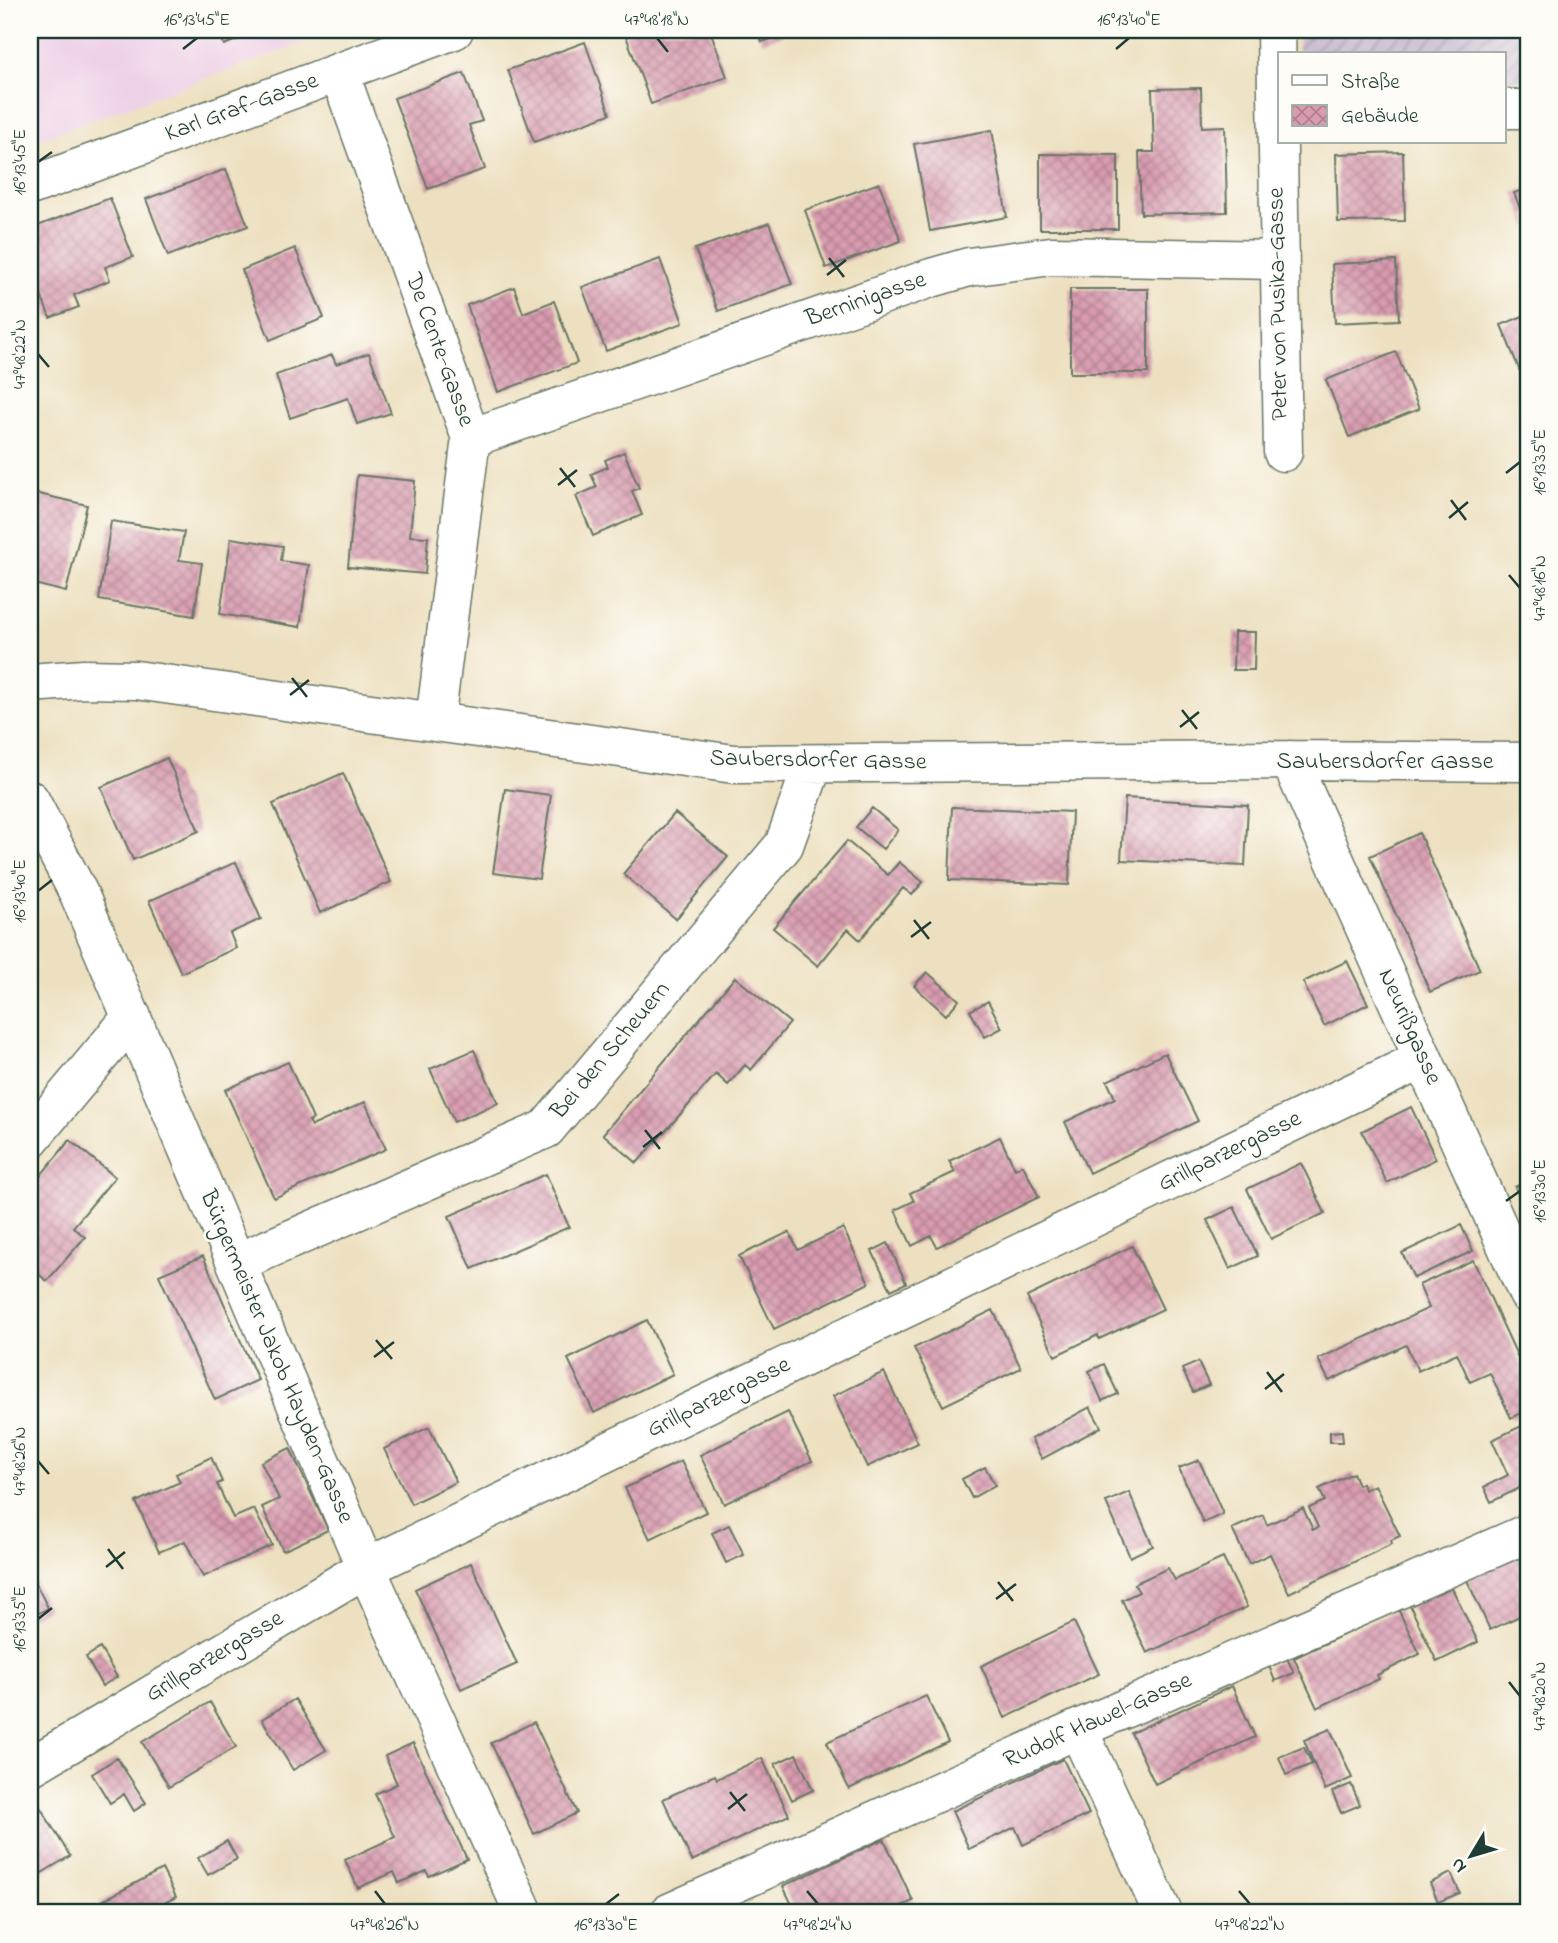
<svg xmlns="http://www.w3.org/2000/svg" width="1558" height="1943" font-family="'Indie Flower',sans-serif">
<style>
.built{fill:#eed0e7}
.industrial{fill:url(#industrial-furrows)}
.building{fill:url(#building-cross-hatch)}
.lines{fill:none;stroke-linecap:round;stroke-linejoin:round}
.street-casing{stroke:#677665;stroke-width:41}
.street{stroke:#fff;stroke-width:38}
.ticks{fill:none;stroke:#1f3d34;stroke-width:2.5}
.labels{text-anchor:middle;dominant-baseline:central;stroke-width:5;stroke-linejoin:round;paint-order:stroke}
.street-label{font-size:24px;fill:#1f3d34;stroke:#fdfcf7}
.neatline{fill:none;stroke:#1f3d34;stroke-width:2.5}
.ticks-label{font-size:18px;text-anchor:middle;fill:#1f3d34}
</style>
<defs>
<pattern id="industrial-furrows" width="10" height="10" patternUnits="userSpaceOnUse" patternTransform="scale(1.75)"><rect width="10" height="10" fill="#ccbed3"/><path d="M-1 1l2-2M0 10L10 0M9 11l2-2" fill="none" stroke="#a59cac"/></pattern>
<pattern id="building-cross-hatch" width="8" height="8" patternUnits="userSpaceOnUse" patternTransform="scale(1.75)"><rect width="8" height="8" fill="#d99bb0"/><path d="M0 0l8 8M0 8l8-8" fill="none" stroke="#af8090"/></pattern>
</defs>
<rect width="100%" height="100%" fill="#fdfcf7"/>
<filter id="ink" filterUnits="userSpaceOnUse"><feTurbulence type="fractalNoise" baseFrequency=".0143" numOctaves="2"/><feDisplacementMap in="SourceGraphic" scale="14" xChannelSelector="R" yChannelSelector="G"/><feConvolveMatrix kernelMatrix="1 2 1 2 8 2 1 2 1" color-interpolation-filters="sRGB"/></filter>
<filter id="wash" filterUnits="userSpaceOnUse"><feTurbulence type="fractalNoise" baseFrequency=".00686" numOctaves="4" result="noise"/><feDisplacementMap in="SourceGraphic" scale="28" xChannelSelector="R" yChannelSelector="G"/><feGaussianBlur stdDeviation="1.57" result="paint"/><feColorMatrix in="noise" values="0 0 0 0 0 0 0 0 0 0 0 0 0 0 0 0 0 1.4 0 .05"/><feComposite in="paint" operator="in"/></filter>
<g filter="url(#wash)">
<rect width="100%" height="100%" fill="#ede0c0"/>
<path class="built" d="M30,30H340L30,142Z"/>
<path class="industrial" d="M1299,30H1528V80H1504V54H1298Z"/>
<g id="blocks">
<path class="building" d="M218,30H263L224,45Z
M634,30H710L727,77L651,104L625,33Z
M757,30H796L762,42Z
M585,42L610,114L534,142L508,70Z
M464,73L482,121L469,125L485,169L428,189L394,98Z
M1201,88L1202,127L1225,126L1227,212L1141,214L1139,152H1154L1152,89Z
M992,130L1007,217L930,231L914,144Z
M1403,152L1405,221L1338,222L1336,154Z
M1040,154L1118,155V229H1040Z
M226,169L248,226L168,256L146,199Z
M879,183L901,241L826,268L805,210Z
M1528,188V228L1514,193Z
M110,198L133,257L105,267L110,280L74,295L79,307L50,318L30,268V229Z
M769,223L792,284L718,311L695,249Z
M295,248L324,318L270,340L242,270Z
M660,259L683,323L606,351L582,287Z
M1396,261L1399,320L1335,323L1332,264Z
M514,287L523,313L554,301L577,363L498,392L467,305Z
M1070,289H1148V373H1070Z
M1528,314V371L1521,374L1501,325Z
M1396,352L1419,409L1349,437L1326,380Z
M369,353L391,413L357,424L348,398L290,418L276,375L332,355L336,364Z
M624,452L639,488L632,491L642,515L593,536L576,496L597,487L591,474L608,467L605,460Z
M357,475L415,481L410,536L428,537L425,574L348,567Z
M30,492L87,505L66,592L30,583Z
M111,521L184,532L179,560L202,563L194,616L99,600Z
M231,538L283,546L281,561L309,565L300,627L220,614Z
M1234,632H1255L1254,670H1233Z
M167,758L199,831L133,860L101,787Z
M343,773L391,882L320,913L273,804Z
M505,789L551,795L539,879L493,873Z
M1125,798L1248,805L1245,866L1121,860Z
M952,807L1072,812L1069,885L949,880Z
M872,808L898,830L883,849L856,827Z
M675,813L728,857L676,919L623,874Z
M1419,833L1480,970L1430,992L1370,856Z
M847,841L888,875L899,862L923,882L912,895L903,888L860,940L848,929L818,966L773,928Z
M236,862L261,919L230,933L236,948L181,973L149,901Z
M1347,961L1368,1004L1324,1026L1303,982Z
M927,972L959,1000L946,1015L914,986Z
M735,977L790,1023L751,1070L745,1065L728,1085L716,1074L637,1163L603,1134Z
M988,1001L1002,1028L985,1037L970,1011Z
M474,1050L498,1103L454,1122L430,1069Z
M1165,1053L1198,1121L1089,1173L1065,1122L1115,1098L1107,1081Z
M288,1062L313,1119L309,1121L312,1126L365,1102L386,1149L274,1198L225,1090Z
M1411,1107L1436,1159L1387,1183L1362,1131Z
M1000,1137L1015,1169L1023,1165L1039,1197L937,1247L931,1236L912,1246L895,1210L914,1201L910,1193L955,1172L949,1161Z
M70,1140L115,1177L73,1227L85,1237L47,1281L30,1267V1188Z
M1301,1163L1325,1213L1271,1239L1247,1189Z
M546,1174L569,1227L472,1269L449,1216Z
M1528,1180V1215L1515,1187Z
M1234,1207L1258,1256L1230,1269L1207,1220Z
M1461,1225L1473,1251L1414,1278L1402,1253Z
M843,1228L869,1283L774,1329L739,1256L789,1232L798,1250Z
M888,1243L906,1283L891,1290L872,1251Z
M1132,1246L1163,1309L1099,1339L1098,1335L1055,1356L1027,1297Z
M203,1256L258,1380L215,1400L159,1275Z
M1473,1260L1528,1379V1410L1511,1418L1490,1373L1470,1382L1457,1353L1418,1371L1406,1345L1329,1381L1318,1359L1429,1308L1419,1285Z
M993,1310L1021,1368L943,1406L914,1348Z
M647,1320L673,1374L594,1413L568,1359Z
M1198,1362L1209,1385L1193,1392L1182,1369Z
M1104,1364L1118,1394L1102,1401L1089,1371Z
M884,1372L918,1443L867,1467L833,1396Z
M1090,1407L1101,1427L1042,1459L1031,1439Z
M788,1412L812,1461L724,1504L700,1455Z
M1528,1423V1484L1491,1502L1484,1487L1508,1475L1492,1440Z
M429,1427L456,1482L411,1504L384,1449Z
M1342,1431L1343,1442H1330V1432Z
M290,1448L328,1530L283,1551L262,1507L279,1499L261,1462Z
M211,1457L222,1482L217,1484L233,1518L254,1509L272,1545L203,1577L185,1541L159,1552L136,1502L180,1482L176,1474Z
M1199,1460L1223,1514L1203,1523L1179,1468Z
M681,1461L706,1512L650,1539L625,1488Z
M985,1467L995,1485L972,1498L962,1479Z
M1353,1473L1358,1485L1362,1483L1364,1490L1375,1485L1400,1536L1391,1540L1392,1544L1289,1593L1270,1554L1249,1564L1232,1529L1263,1515L1267,1525L1303,1508L1313,1530L1318,1527L1309,1508L1325,1501L1319,1489Z
M1129,1492L1153,1546L1130,1557L1106,1502Z
M729,1525L744,1555L726,1563L712,1533Z
M1528,1552V1612L1490,1630L1467,1580Z
M1223,1558L1247,1607L1147,1653L1122,1600L1139,1592L1134,1584L1168,1568L1175,1580Z
M471,1563L517,1664L461,1689L415,1589Z
M30,1572L48,1608L30,1618Z
M1451,1586L1478,1642L1437,1662L1410,1606Z
M1398,1609L1420,1654L1377,1675L1379,1679L1317,1708L1294,1658Z
M1074,1622L1099,1674L1005,1718L981,1666Z
M100,1648L117,1677L102,1686L86,1657Z
M1287,1658L1294,1673L1275,1681L1269,1666Z
M1232,1686L1255,1737L1155,1784L1131,1733Z
M926,1696L948,1742L849,1789L827,1742Z
M295,1699L326,1750L293,1770L262,1719Z
M210,1702L236,1747L169,1787L142,1742Z
M534,1722L577,1813L534,1834L491,1743Z
M1330,1729L1352,1778L1325,1790L1304,1740Z
M413,1743L467,1859L429,1876L426,1871L399,1883L394,1872L358,1888L345,1860L395,1837L375,1794L397,1784L385,1756Z
M1304,1747L1312,1764L1286,1775L1279,1757Z
M796,1754L813,1790L792,1800L775,1764Z
M117,1758L146,1803L134,1811L124,1794L110,1803L92,1774Z
M762,1758L789,1815L692,1861L663,1799L715,1775L717,1779Z
M1063,1759L1089,1814L1023,1845L1015,1827L969,1849L952,1811Z
M1351,1784L1360,1805L1341,1813L1332,1792Z
M37,1802L70,1856L30,1880V1806Z
M884,1839L913,1901L886,1913H860L858,1910L852,1913H796L783,1886Z
M227,1841L237,1859L208,1875L198,1858Z
M162,1869L176,1897L144,1913H106L100,1902Z
M1451,1873L1460,1893L1438,1902L1430,1883Z"/>
</g>
</g>
<g filter="url(#ink)">
<use href="#blocks" fill-opacity="0" stroke="#677665" stroke-width="2"/>
<g class="lines">
<defs>
<path id="street" d="M1276,30L1283,452
M339,72L471,438L435,722
M1504,109H1528
M30,186L454,30
M471,438L931,278L969,267L1051,256L1278,260
M30,683L84,679L136,680L734,764L1290,760L1528,762
M1290,760L1528,1294
M30,800L79,894L366,1568L524,1913
M30,1139L132,1017
M236,1263L546,1129L784,845L813,764
M1078,1729L1163,1913
M30,1767L366,1568L1423,1059
M669,1913L1078,1729L1528,1533"/>
</defs>
<use href="#street" class="street-casing"/>
<use href="#street" class="street"/>
</g>
</g>
<path class="ticks" d="M657,38L668,52M183,49L197,38M1116,49L1129,38M38,162L52,152M829,258L844,277M827,275L846,260M38,354L49,367M560,468L575,487M1506,473L1520,462M558,485L577,470M1451,500L1466,520M1449,518L1468,502M1509,575L1520,588M292,678L307,697M290,695L309,680M1182,710L1197,729M1180,727L1199,712M38,891L52,880M914,920L929,939M911,937L931,922M645,1130L660,1149M643,1147L662,1132M1506,1201L1520,1191M376,1340L392,1359M374,1357L394,1342M1267,1372L1282,1392M1265,1389L1284,1374M38,1461L49,1474M108,1549L123,1569M106,1567L125,1552M998,1582L1013,1601M996,1599L1016,1584M38,1619L52,1608M1509,1682L1520,1696M730,1792L745,1811M728,1809L747,1794M375,1891L385,1904M807,1891L818,1904M1239,1891L1250,1904M606,1904L619,1894"/>
<g class="labels">
<g class="street-label">
<text transform="translate(242 108) rotate(-20)">Karl Graf-Gasse</text>
<text transform="translate(866 300) rotate(-19)">Berninigasse</text>
<text transform="translate(1279 304) rotate(-91)">Peter von Pusika-Gasse</text>
<text transform="translate(439 350) rotate(70)">De Cente-Gasse</text>
<text transform="translate(818 761) rotate(1)">Saubersdorfer Gasse</text>
<text x="1385" y="762">Saubersdorfer Gasse</text>
<text transform="translate(1409 1027) rotate(66)">Neurißgasse</text>
<text transform="translate(611 1051) rotate(-50)">Bei den Scheuern</text>
<text transform="translate(1230 1152) rotate(-26)">Grillparzergasse</text>
<text transform="translate(276 1357) rotate(67)">Bürgermeister Jakob Hayden-Gasse</text>
<text transform="translate(719 1398) rotate(-26)">Grillparzergasse</text>
<text transform="translate(215 1657) rotate(-31)">Grillparzergasse</text>
<text transform="translate(1098 1721) rotate(-24)">Rudolf Hawel-Gasse</text>
</g>
</g>
<rect width="1558" height="1943" fill="none" stroke="#fdfcf7" stroke-width="77"/>
<rect x="1278" y="52" width="228" height="91" fill="#fdfcf7" stroke="#a4b0a9" stroke-width="2"/>
<rect x="1292" y="75" width="35" height="10" fill="#ffffff" stroke="#a4b0a9" stroke-width="2"/>
<text x="1341" y="88" font-size="21" fill="#1f3d34">Straße</text>
<rect x="1292" y="105" width="35" height="21" fill="url(#building-cross-hatch)" stroke="#a4b0a9" stroke-width="2"/>
<text x="1341" y="122" font-size="21" fill="#1f3d34">Gebäude</text>
<g transform="translate(1471 1856) rotate(232)" stroke="#fdfcf7" stroke-width="5" paint-order="stroke">
<path d="M0-5L12 26L0 18L-12 26Z" fill="#1f3d34"/>
<text y="-10" font-size="19" font-weight="bold" text-anchor="middle" fill="#1f3d34">N</text>
</g>
<rect x="38" y="38" width="1482" height="1866" class="neatline"/>
<g class="ticks-label">
<text x="197" y="25">16°13'45"E</text>
<text x="657" y="25">47°48'18"N</text>
<text x="1129" y="25">16°13'40"E</text>
<text transform="translate(19 162) rotate(-90)" y="6">16°13'45"E</text>
<text transform="translate(19 354) rotate(-90)" y="6">47°48'22"N</text>
<text transform="translate(1539 462) rotate(-90)" y="6">16°13'35"E</text>
<text transform="translate(1539 588) rotate(-90)" y="6">47°48'16"N</text>
<text transform="translate(19 891) rotate(-90)" y="6">16°13'40"E</text>
<text transform="translate(1539 1191) rotate(-90)" y="6">16°13'30"E</text>
<text transform="translate(19 1461) rotate(-90)" y="6">47°48'26"N</text>
<text transform="translate(19 1619) rotate(-90)" y="6">16°13'35"E</text>
<text transform="translate(1539 1696) rotate(-90)" y="6">47°48'20"N</text>
<text x="385" y="1930">47°48'26"N</text>
<text x="606" y="1930">16°13'30"E</text>
<text x="818" y="1930">47°48'24"N</text>
<text x="1250" y="1930">47°48'22"N</text>
</g>
</svg>
